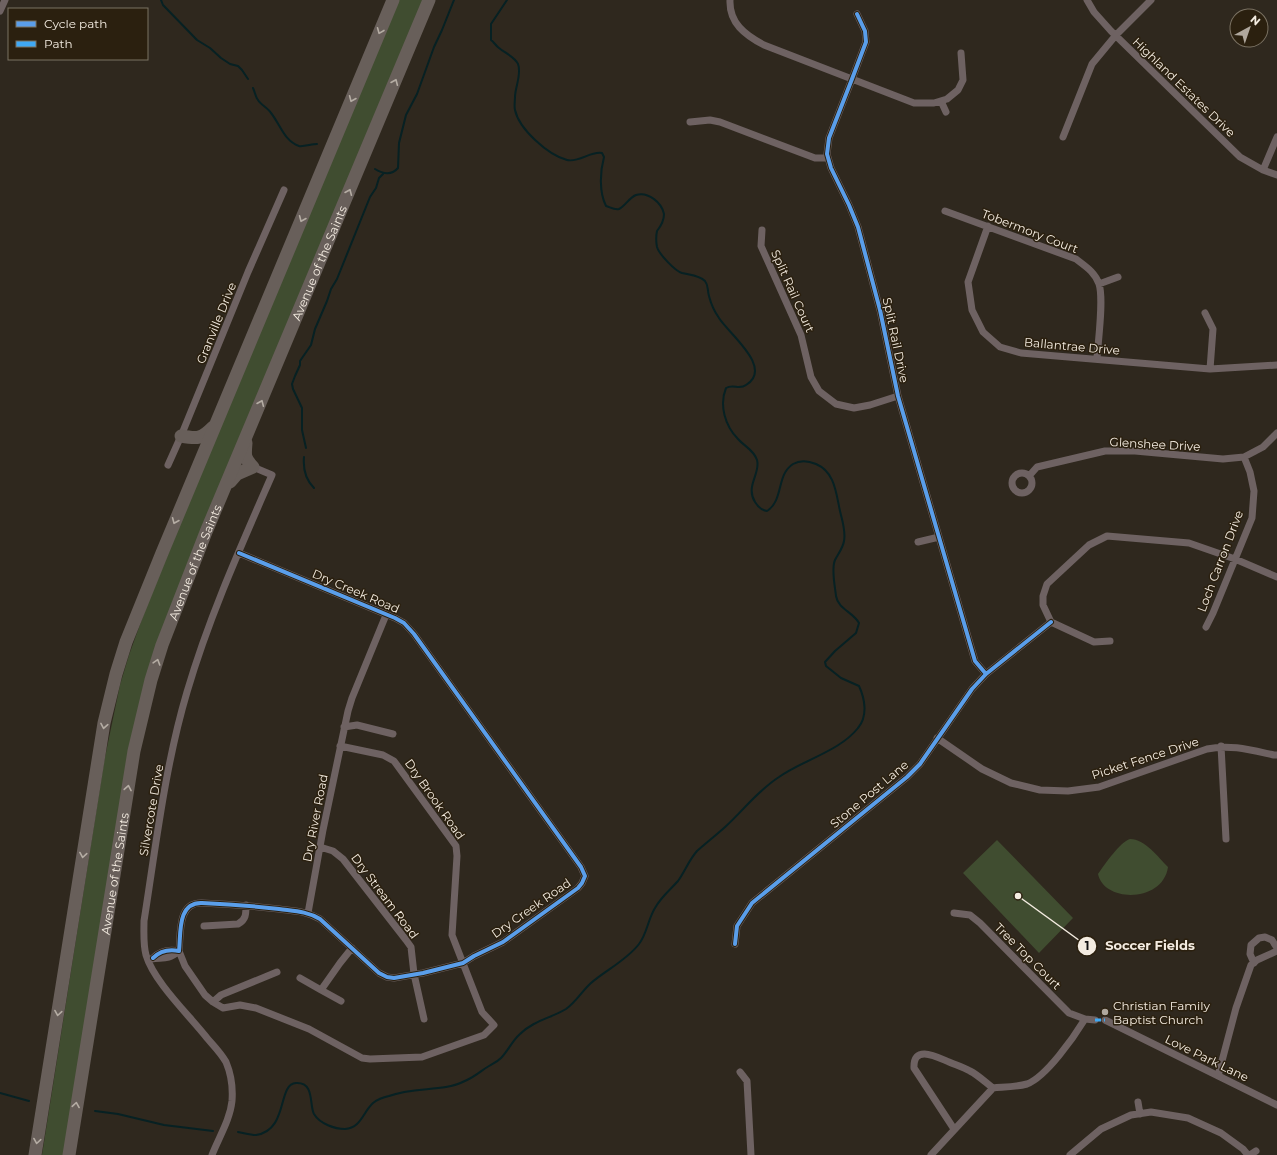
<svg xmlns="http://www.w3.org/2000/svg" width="1277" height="1155" font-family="Montserrat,sans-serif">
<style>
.green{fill:#404d30}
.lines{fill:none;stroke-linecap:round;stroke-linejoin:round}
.stream{stroke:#072123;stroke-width:2}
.minor{stroke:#6e6262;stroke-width:7}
.motorway{stroke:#685f5a;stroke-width:13}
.quiet{stroke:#3fa9f5;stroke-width:3;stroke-dasharray:6 3;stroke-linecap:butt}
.cycleway-casing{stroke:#2b200f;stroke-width:6}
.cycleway{stroke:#5a9eea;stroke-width:4}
.oneway{stroke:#b5ada4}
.poi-dot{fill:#afa79d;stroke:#2b200f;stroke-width:1.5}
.labels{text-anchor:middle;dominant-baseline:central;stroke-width:3;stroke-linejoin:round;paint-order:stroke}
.street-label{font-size:12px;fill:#f4ece1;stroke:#2b200f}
.poi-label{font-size:12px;fill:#f4ece1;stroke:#2b200f;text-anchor:start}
.leader{fill:none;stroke:#f4ece1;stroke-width:1.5}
.callout-dot{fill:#f4ece1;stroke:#2b200f;stroke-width:1.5}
.mark-label{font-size:12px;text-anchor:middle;font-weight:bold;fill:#111}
.callout-label{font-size:13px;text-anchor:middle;font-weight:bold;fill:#f4ece1;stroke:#2b200f;stroke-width:3;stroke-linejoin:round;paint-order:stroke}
</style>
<rect width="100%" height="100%" fill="#2f281e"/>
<path class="green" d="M398,0H424L158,643L64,1155H42L104,762L120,685L129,655L146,608L226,412Z
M1130,839C1145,839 1158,857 1168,867C1163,903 1104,903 1098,874C1105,864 1120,842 1130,839Z
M997,840L1073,918L1039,953L963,873Z"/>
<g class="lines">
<path class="stream" d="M161,0L163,5L197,40L210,48L221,58L230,64L238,66L242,70L248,79
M253,88C255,92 255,96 258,100C261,105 268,108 271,113C280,124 284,141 299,146C303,147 312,144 317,144
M375,169C383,174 391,176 398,168L399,143L406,115L417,94L434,47L442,30L454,0
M306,448L302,430V408L293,389L292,384L295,376L300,365V361L311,345L315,329L327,301L331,289L337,279L370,197L376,188L379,178L383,174
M304,457C303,468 306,480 314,488
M0,1093L29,1101
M95,1111L118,1114L164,1125L213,1131
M238,1132C244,1133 250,1135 256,1135C289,1130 277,1084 296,1083C315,1082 309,1105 314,1114C320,1124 335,1129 345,1129C361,1128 363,1112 373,1103C378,1099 384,1097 389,1096C407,1089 428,1090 446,1087C453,1086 461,1083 467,1080C476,1076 482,1070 489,1066C494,1063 497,1062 501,1058C508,1051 512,1041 520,1034C533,1021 551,1018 566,1009C576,1002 582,991 591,983C606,970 627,960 639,944C647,934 648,919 655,908C661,897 670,890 678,881C685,871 689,860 697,851C706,843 715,836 724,828C744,810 756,792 779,777C803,760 840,751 858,728C868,716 865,699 859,686L841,678L826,666L825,662L835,651L856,633L859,623C853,612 838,609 836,596C835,586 831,569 835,560C838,554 843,548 844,541C846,531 842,520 840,511C836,493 835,472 816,464C809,461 800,460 793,464C776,475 784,500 767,511C761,510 758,507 755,502C745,486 761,473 757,460C754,450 744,446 738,439C725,426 719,405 726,388C733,384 740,390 746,385C774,368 729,334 719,318C714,311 711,304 709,296C707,290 709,286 705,281C699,275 690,275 682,273C675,271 659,254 657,247C656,242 656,236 657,231C661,226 664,221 664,214C662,203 648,191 636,195C629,198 625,206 619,209C614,210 610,207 606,206C599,192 600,172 604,157L602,153C590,151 579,163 567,160C548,155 519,129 515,110C514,106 515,101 515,97C515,87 522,74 518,64C515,57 505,53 499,48C496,46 494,42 491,40V24L507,0"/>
<path class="minor" d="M730,0C729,23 745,35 764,45L914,103H934L947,99L958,90L963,80L961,53
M1087,0L1094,12L1111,31L1240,157L1263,170L1277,175
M0,11L5,0
M857,14L865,31L866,42L852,79L829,138L827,154L831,168L849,205L858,227L880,310L898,396L975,661L986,674
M941,101L946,112
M690,122L710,120L720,122L815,158H828
M1063,137L1092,64L1116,35L1151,0
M1263,170L1277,137
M945,211L1076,259C1085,266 1095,272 1099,284C1104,299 1098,341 1097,359
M988,226L968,282L972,310L983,332L1000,347L1021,353L1210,369L1277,365
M762,230L761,246L801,335L811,377L819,391L836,404L854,408L870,405L898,396
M1099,284L1118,277
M1205,313L1213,329L1210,369
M168,465L181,436L248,272L284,190
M1012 483a10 10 0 1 1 20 0a10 10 0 1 1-20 0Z
M1029,476L1037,467L1105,451H1135L1223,459L1244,457L1263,447L1277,433
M918,542L939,537
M1206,627L1213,613L1252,518L1254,491L1250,472L1244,457
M1110,641L1094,642L1051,622L1043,605V596L1047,584L1089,545L1107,536L1189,543L1235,559L1277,577
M344,727L357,725L393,734
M937,738L982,769L1011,783L1040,790L1068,791L1099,787L1207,749C1230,744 1251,750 1274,755H1277
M1221,746L1226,839
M320,847L333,851L343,859L406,940L411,947L414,974L424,1019
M308,913L323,830L348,711L352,698L386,615
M954,913L970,915L980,923L1069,1013L1085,1019L1095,1020
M204,926L238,924C246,920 246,914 246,905
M735,944L737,926L752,903L907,777L920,764L972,689L986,674L1051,622
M153,958C160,951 169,949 179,951C181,934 177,902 202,903C228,904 253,906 279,909C293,911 307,911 320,919L379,973L387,977L394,978L423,973L463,963L474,956L503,942L578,888L582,883L585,876L581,867L414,634L404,623L395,618L239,553
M151,959C163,957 167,961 179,951L185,966L205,995L213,1002L223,1008L240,1005L256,1008L309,1029L362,1058L370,1059L422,1057L484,1035L494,1025L482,1012L452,935L457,856L456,846L394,761L383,755L340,746
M1254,963L1250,954L1251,945L1259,938L1265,937L1272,940L1277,948
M300,978L321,990L340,963L352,948
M321,990L341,1001
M213,1002L221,995L277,972
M1105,1020L1277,1105
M740,1072L747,1081L751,1155
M1218,1076L1236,1008L1251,965L1257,960L1277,951
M1138,1102L1140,1114
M954,1129L914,1068C913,1044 937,1057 949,1062C956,1065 963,1067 970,1071C978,1075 985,1082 993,1088
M212,1155C219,1137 230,1120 232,1101C233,1088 231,1074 226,1062C221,1053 213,1045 207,1038C189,1015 154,982 146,955C143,944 144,932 144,921C156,845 165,766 187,692C209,617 241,546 272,475L253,467
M931,1155L993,1088C1004,1087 1016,1087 1027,1084C1046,1077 1074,1037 1085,1019
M1070,1155L1101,1129L1131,1115L1151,1112L1188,1118L1221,1133L1243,1149L1248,1155
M1250,1155L1256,1151"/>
<g class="motorway">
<path d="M181,436C198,439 201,439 213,427"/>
<path d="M230,482L237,474L253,467C244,458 245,455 246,443"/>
<path d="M35,1155L104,723L116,674L126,642L162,553L393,0"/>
<path id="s1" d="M69,1155L134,751L151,680L162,645L206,532L429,0"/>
</g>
<path class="quiet" d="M1095,1020H1105"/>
<defs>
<path id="cycleway" d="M857,14L865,31L866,42L852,79L829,138L827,154L831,168L849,205L858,227L880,310L898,396L975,661L986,674
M735,944L737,926L752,903L907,777L920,764L972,689L986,674L1051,622
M153,958C160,951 169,949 179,951C181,934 177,902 202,903C228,904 253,906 279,909C293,911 307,911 320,919L379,973L387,977L394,978L423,973L463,963L474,956L503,942L578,888L582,883L585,876L581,867L414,634L404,623L395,618L239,553"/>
</defs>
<use href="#cycleway" class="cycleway-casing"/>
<use href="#cycleway" class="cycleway"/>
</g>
<defs><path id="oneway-chevron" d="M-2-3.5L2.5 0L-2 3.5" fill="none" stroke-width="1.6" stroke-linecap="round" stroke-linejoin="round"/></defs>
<g class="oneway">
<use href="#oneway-chevron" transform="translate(380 31) rotate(112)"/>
<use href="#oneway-chevron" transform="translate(395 82) rotate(-67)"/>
<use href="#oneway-chevron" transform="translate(352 99) rotate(113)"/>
<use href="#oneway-chevron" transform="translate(349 192) rotate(-67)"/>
<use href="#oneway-chevron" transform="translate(302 219) rotate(113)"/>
<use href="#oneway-chevron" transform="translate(261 403) rotate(-67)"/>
<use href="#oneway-chevron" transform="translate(175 521) rotate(113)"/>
<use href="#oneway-chevron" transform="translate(157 662) rotate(-73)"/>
<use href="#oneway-chevron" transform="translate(104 726) rotate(100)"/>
<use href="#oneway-chevron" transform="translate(128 788) rotate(-80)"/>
<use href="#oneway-chevron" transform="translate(83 855) rotate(99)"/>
<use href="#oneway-chevron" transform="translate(58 1013) rotate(99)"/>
<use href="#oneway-chevron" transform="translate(76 1105) rotate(-81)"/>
<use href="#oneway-chevron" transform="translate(37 1141) rotate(99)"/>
</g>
<circle class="poi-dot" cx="1105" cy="1012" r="4"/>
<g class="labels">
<g class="street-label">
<text transform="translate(1184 87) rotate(44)">Highland Estates Drive</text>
<text transform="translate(1030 231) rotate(21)">Tobermory Court</text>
<text stroke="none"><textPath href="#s1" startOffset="932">Avenue of the Saints</textPath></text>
<text transform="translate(793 291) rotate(66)">Split Rail Court</text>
<text transform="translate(216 323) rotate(-68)">Granville Drive</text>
<text transform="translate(896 340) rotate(78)">Split Rail Drive</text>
<text transform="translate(1072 346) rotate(5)">Ballantrae Drive</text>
<text transform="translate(1155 444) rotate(3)">Glenshee Drive</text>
<text transform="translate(1220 561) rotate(-69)">Loch Carron Drive</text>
<text stroke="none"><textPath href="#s1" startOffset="608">Avenue of the Saints</textPath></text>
<text transform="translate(356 591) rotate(23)">Dry Creek Road</text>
<text transform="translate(1145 758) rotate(-18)">Picket Fence Drive</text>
<text transform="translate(869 794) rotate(-40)">Stone Post Lane</text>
<text transform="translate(435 799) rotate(55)">Dry Brook Road</text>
<text transform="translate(151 810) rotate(-80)">Silvercote Drive</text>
<text transform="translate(315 818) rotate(-79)">Dry River Road</text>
<text stroke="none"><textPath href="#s1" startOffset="285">Avenue of the Saints</textPath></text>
<text transform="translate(385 896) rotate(53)">Dry Stream Road</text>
<text transform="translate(531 908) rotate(-35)">Dry Creek Road</text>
<text transform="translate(1028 956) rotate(45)">Tree Top Court</text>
<text transform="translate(1207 1058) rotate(26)">Love Park Lane</text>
</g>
<g class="poi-label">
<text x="1113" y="1005">Christian Family<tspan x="1113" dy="14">Baptist Church</tspan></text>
</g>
</g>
<path class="leader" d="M1018 896L1087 946"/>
<g class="callout-dot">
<circle cx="1018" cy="896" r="4"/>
<circle cx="1087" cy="946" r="10"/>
</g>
<g class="mark-label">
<text x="1087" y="950">1</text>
</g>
<g class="callout-label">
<text x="1150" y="950">Soccer Fields</text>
</g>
<rect x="8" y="8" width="140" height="52" fill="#2b200f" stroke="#7b7263"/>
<rect x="16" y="21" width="20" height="6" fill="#5a9eea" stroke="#7b7263"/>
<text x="44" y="28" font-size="12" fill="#f4ece1">Cycle path</text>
<rect x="16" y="41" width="20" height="6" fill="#3fa9f5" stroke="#7b7263"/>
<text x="44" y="48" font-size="12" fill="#f4ece1">Path</text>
<g transform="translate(1249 28) rotate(40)"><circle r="19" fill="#2b200f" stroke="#7b7263"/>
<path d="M0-3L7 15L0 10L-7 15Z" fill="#afa79d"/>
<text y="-6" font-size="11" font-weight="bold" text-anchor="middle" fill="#f4ece1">N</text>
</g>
</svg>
